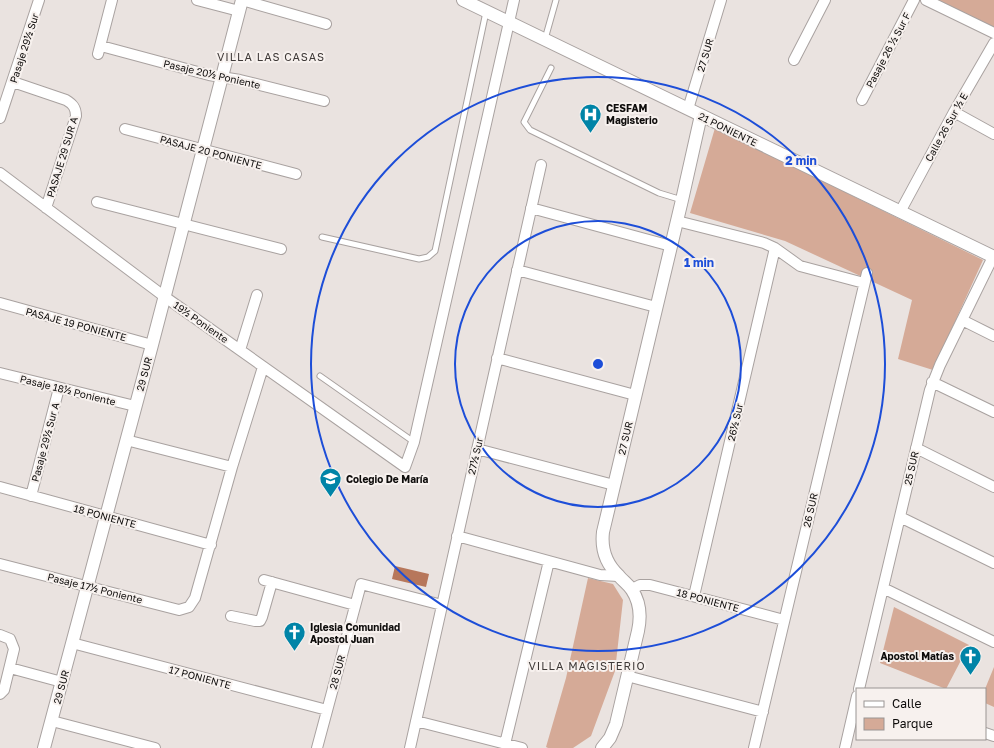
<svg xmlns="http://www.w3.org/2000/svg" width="994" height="748" font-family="'Golos Text',sans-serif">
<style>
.green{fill:#d5aa97}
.water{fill:#b7775b}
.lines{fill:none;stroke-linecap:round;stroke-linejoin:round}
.service-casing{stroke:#a9a2a0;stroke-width:7}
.minor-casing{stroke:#a9a2a0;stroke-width:12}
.tertiary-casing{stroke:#a9a2a0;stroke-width:14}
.service{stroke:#fff;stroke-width:5}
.minor{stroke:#fff;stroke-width:10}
.tertiary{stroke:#fff;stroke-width:12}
.ring{fill:none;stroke:#1d4ed8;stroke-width:2}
.labels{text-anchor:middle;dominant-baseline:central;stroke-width:4;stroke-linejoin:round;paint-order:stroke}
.street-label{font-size:10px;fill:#0e0c0b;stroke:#f7f1ee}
.poi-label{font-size:10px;font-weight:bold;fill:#0e0c0b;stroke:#f7f1ee;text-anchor:start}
.neighbourhood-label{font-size:11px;letter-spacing:1px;fill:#3e3937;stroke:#f7f1ee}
.centre{fill:#1d4ed8;stroke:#f7f1ee;stroke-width:2}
.ring-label{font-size:12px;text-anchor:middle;font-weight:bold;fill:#1d4ed8;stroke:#f7f1ee;stroke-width:4;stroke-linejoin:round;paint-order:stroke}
</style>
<rect width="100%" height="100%" fill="#eae3e0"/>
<path class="green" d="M936,0H994V31Z
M715,128L983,260L933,370L898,359L912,300L785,241L690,213Z
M588,578L613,584L623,600L615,671L591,736L573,748H548L546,747L566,678Z
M894,607L969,645L946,689L880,663Z
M994,667V707L985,703V689Z"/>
<path class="water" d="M395,566L429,574L426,587L392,579Z"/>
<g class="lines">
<defs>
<path id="service" d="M545,39L556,0
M551,68L524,122L530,130L659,193L682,200
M322,237L419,259L428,257L435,251L486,12
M320,376L414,442"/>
<path id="minor" d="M197,0L239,11
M242,0L326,24
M926,0L994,33
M101,46L209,75L240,80L324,101
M98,54L112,0
M794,60L825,0
M13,82L66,100C73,104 76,108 76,116L46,208
M862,100L914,0
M688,109L721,0
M954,112L994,134
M0,118L39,0
M125,129L296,174
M0,173L165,297L405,467L414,442L514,0
M97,202L281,249
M531,208L671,246
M900,212L954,112L994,43
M677,221L764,243L775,248L800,266L864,283
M517,270L656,307
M0,303L152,345
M962,320L994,336
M240,350L257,295
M497,358L635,395
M0,373L135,406
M932,382L994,412
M126,440L232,467
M916,448L994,487
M477,449L614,485
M0,487L211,545
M31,496L59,388
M900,517L994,563
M457,536L600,575L619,576
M0,564L179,610L189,607L195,598L232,467L263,367
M264,580L355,605
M883,588L994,642
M632,589L640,585H650L784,620
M694,596L775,248
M231,616L255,621H260L262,617L272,582
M0,635L10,639L14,649L4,690L0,694
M72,643L327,710
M10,668L62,682
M627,676L763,712
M859,689L930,390L940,365L993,257
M52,721L155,748
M416,721L522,748
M985,733L994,736
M505,744L549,561
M317,748L361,584L442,605
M410,748L541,165
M754,748L867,273
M845,748L857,696"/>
<path id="tertiary" d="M463,0L994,257
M44,748L152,345L242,0
M602,748L610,738L616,724L638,631C641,617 640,602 632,590C628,584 623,581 619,576C606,564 601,549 603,532L682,200L701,115"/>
</defs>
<use href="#service" class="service-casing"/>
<use href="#minor" class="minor-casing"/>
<use href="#tertiary" class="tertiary-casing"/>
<use href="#service" class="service"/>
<use href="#minor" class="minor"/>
<use href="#tertiary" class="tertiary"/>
</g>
<g class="ring">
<circle cx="598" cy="364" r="143"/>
<circle cx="598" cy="364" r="287"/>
</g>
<defs>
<symbol id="hospital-pin" viewBox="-11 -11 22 30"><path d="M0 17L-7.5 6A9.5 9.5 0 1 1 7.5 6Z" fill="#0084a7" stroke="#f7f1ee"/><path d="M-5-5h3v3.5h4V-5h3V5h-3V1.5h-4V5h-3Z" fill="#fff"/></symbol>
<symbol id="school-pin" viewBox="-11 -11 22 30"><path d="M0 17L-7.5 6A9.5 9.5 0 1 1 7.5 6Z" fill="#0084a7" stroke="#f7f1ee"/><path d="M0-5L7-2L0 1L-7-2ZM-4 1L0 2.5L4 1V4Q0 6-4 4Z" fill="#fff"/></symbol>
<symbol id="church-pin" viewBox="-11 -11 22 30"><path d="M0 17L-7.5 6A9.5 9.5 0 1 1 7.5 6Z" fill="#0084a7" stroke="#f7f1ee"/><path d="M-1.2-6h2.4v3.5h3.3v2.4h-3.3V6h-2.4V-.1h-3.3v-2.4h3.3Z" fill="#fff"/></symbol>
</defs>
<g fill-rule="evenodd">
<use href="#hospital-pin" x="578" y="102" width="25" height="34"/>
<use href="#school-pin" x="318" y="466" width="25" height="34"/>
<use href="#church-pin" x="282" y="620" width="25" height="34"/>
<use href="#church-pin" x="958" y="644" width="25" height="34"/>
</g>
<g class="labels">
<g class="street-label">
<text transform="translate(24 48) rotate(-72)">Pasaje 29½ Sur</text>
<text transform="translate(888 50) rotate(-62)">Pasaje 26 ½ Sur F</text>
<text transform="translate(705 55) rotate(-73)">27 SUR</text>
<text transform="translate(212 74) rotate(13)">Pasaje 20½ Poniente</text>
<text transform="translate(946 127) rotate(-61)">Calle 26 Sur ½ E</text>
<text transform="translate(728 129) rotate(26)">21 PONIENTE</text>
<text transform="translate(211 152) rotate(15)">PASAJE 20 PONIENTE</text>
<text transform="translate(62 157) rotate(-73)">PASAJE 29 SUR A</text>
<text transform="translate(201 322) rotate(35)">19½ Poniente</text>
<text transform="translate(76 324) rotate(15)">PASAJE 19 PONIENTE</text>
<text transform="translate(144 374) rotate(-75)">29 SUR</text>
<text transform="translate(68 390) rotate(14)">Pasaje 18½ Poniente</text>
<text transform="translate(735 422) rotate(-77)">26½ Sur</text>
<text transform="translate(625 438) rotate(-77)">27 SUR</text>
<text transform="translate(45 442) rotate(-75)">Pasaje 29½ Sur A</text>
<text transform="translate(475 456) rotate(-77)">27½ Sur</text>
<text transform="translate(911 468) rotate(-77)">25 SUR</text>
<text transform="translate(810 510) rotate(-77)">26 SUR</text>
<text transform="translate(105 516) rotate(15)">18 PONIENTE</text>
<text transform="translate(95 588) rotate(14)">Pasaje 17½ Poniente</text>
<text transform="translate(708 600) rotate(15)">18 PONIENTE</text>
<text transform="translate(337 672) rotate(-75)">28 SUR</text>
<text transform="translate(200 677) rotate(15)">17 PONIENTE</text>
<text transform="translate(61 687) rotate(-75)">29 SUR</text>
</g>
<g class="poi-label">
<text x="606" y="108">CESFAM<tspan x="606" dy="12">Magisterio</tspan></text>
<text x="346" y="479">Colegio De María</text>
<text x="310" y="627">Iglesia Comunidad<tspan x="310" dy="12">Apostol Juan</tspan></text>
<text x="954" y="656" text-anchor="end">Apostol Matías</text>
</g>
<g class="neighbourhood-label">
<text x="271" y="56">VILLA LAS CASAS</text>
<text x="587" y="665">VILLA MAGISTERIO</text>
</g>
</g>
<circle cx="598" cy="364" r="6" class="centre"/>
<g class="ring-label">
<text x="801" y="165">2 min</text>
<text x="699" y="267">1 min</text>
</g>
<rect x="856" y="688" width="130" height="52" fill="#f7f1ee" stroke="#9a9593"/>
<rect x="864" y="701" width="20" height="6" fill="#ffffff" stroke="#9a9593"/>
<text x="892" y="708" font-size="12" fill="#0e0c0b">Calle</text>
<rect x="864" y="718" width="20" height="12" fill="#d5aa97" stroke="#9a9593"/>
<text x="892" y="728" font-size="12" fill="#0e0c0b">Parque</text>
</svg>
